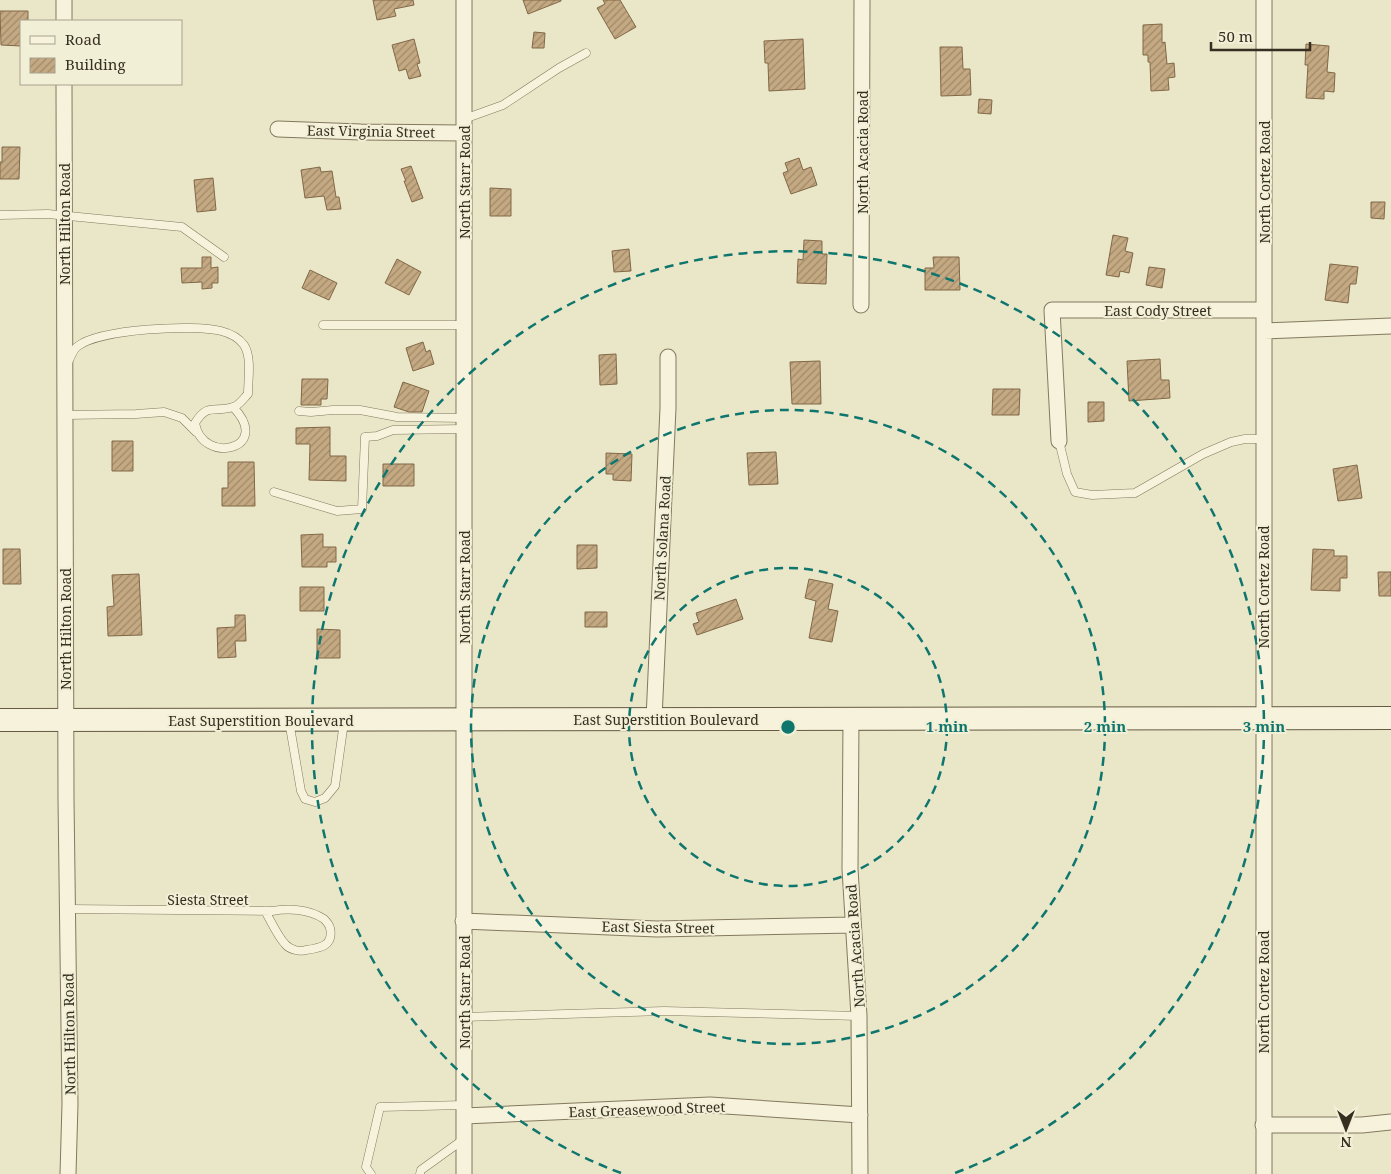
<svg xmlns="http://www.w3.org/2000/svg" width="1391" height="1174" font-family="'Noto Serif',serif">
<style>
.building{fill:url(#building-hatch);stroke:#816847}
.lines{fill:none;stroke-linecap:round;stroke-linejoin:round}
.lane-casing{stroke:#84795f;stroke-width:9}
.street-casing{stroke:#84795f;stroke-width:17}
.secondary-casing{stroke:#665a42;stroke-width:24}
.lane{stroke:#f6f2db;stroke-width:8}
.street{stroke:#f6f2db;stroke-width:15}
.secondary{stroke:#f6f2db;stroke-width:22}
.ring{fill:none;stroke:#0f766e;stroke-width:2.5;stroke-dasharray:9 6}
.labels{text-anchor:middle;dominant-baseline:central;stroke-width:4;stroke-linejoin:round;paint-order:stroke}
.street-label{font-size:14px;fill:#362f21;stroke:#f2efd7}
.centre{fill:#0f766e;stroke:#f2efd7;stroke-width:2.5}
.ring-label{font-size:15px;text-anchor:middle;font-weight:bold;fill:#0f766e;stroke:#f2efd7;stroke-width:4;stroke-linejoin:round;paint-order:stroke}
</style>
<defs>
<pattern id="building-hatch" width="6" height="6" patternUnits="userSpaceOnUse" patternTransform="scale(1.25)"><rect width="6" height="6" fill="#c4a982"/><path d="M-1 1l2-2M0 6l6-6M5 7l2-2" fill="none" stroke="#a08a6a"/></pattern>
</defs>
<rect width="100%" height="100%" fill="#eae6c8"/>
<path class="building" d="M373,0H413L414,5L394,9L396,16L377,20Z
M523,0H561V1L528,14Z
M603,0H620L636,27L615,39L597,8L605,4Z
M0,11H28V21H21V46L1,45Z
M1162,24V43L1165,42L1167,64L1174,63L1175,77L1168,78L1169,90L1151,91L1150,62H1148V55H1143V25Z
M534,32L545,33L544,48H532Z
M414,39L420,63L417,64L421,76L409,79L406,69L399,71L392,45Z
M803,39L805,89L769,91L768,63H765L764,41Z
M1306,44L1329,46L1327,72L1335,73L1334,92L1324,91V99L1306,98L1308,65H1305Z
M940,47H962L963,69H970L971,95L941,96Z
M979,99L992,100L991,114L978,113Z
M2,147H20L19,179H0V162H2Z
M799,158L803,170L811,167L817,185L791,194L783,173L788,171L785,163Z
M411,166L423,198L412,202L404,181H406L401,169Z
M320,167L321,172L332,171L336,197H339L341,209L327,210L324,196L305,198L301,170Z
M213,178L216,210L197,212L194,180Z
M490,188L511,189V216H490Z
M1371,202H1385L1384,219L1371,218Z
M1113,235L1128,238L1125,251L1133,253L1129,273L1120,271L1119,277L1106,275Z
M804,240L822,241V254H827L826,284L797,283L798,259L803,260Z
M629,249L631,271L614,272L612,251Z
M202,257H211V268L218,267V283H212V288L202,289V282L182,283L181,268H202Z
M933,257H959L960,290H925V268H934Z
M397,259L421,272L409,295L385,283Z
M1330,264L1358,267L1356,284H1350L1348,303L1325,300Z
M1149,267L1165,269L1162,288L1146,285Z
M310,270L337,283L329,300L302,288Z
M423,342L426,352L430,350L434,364L413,371L406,348Z
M616,354L617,384L600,385L599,355Z
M1160,359L1161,380H1169L1170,398L1129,401L1127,361Z
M820,361L821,404H792L790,362Z
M302,379H328L327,399H321V405H301Z
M403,382L429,391L422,412H409L394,407Z
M993,389H1020L1019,415H992Z
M1088,402H1104V421L1088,422Z
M330,427V456H346V481L309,480L310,444H296V428Z
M112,441H133V471H112Z
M776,452L778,484L749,485L747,453Z
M606,453L632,454L631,481L613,480V474H606Z
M228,462H254L255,506H222V488H228Z
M383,464H414V486H383Z
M1357,465L1362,498L1338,501L1333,469Z
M323,534V547H336V562H327V567H302L301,535Z
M577,545H597V568L577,569Z
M3,549H20L21,584H3Z
M1313,549L1334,550V556H1347V578H1340V591L1311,590Z
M1378,572H1391V596H1379Z
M139,574L142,635L108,636L107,607L114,606L112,575Z
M809,579L833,584L828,609L838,611L832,642L809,638L816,601L805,598Z
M300,587H324V611H300Z
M736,599L743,619L697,635L693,624L699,622L696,613Z
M585,612H607V627H585Z
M235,615H245L246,641H235L236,657L218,658L217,628L235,627Z
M317,629L340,630V658H317Z"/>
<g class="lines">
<defs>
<path id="lane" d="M464,119L503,105L559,68L586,53
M0,215L48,214L182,227L224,257
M323,325H464
M68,362C71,357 73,349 78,346C100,329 194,324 221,331C229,333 239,338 244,345C252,357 248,380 248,394C244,398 239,406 233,407C215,413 208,402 195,423C202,466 274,449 233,407
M299,411L311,412L333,410H360L397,417L464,418
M65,415L136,414L164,412L182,418L196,432
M1059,441L1067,474L1075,492L1092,495L1135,493L1203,454L1231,442L1245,439H1263
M274,492L337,511L362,509L365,437L377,436L393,430L464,429
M289,721L301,791L305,799L315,802L325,798L335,786L344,722
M68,909L272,911C288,908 309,909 324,919C327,922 329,924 330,928C334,946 320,948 306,950C300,952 290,950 285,944C277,935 271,921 265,911
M464,1017L664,1011L859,1016
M371,1174L366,1167L380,1107L464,1105
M420,1174L421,1170L464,1139"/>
<path id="street" d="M64,0V21
M464,0V1174
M64,84L66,799L70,1104L68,1174
M278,129L361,132L464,133
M861,305L862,0
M1264,331L1391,326
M1059,441L1052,310H1264
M851,718L850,869L859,1016L860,1174
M654,719L668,408V357
M463,921L657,929L853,925
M464,1116L710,1105L860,1115
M1263,1125H1362L1391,1122
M1264,1174V0"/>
<path id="secondary" d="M0,720L1391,718"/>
</defs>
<use href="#lane" class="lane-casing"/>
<use href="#street" class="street-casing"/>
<use href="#secondary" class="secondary-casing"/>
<use href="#lane" class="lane"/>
<use href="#street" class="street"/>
<use href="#secondary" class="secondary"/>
</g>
<g class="ring">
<circle cx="788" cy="727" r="159"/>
<circle cx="788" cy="727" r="317"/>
<path d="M621 1173A476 476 0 1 1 955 1173"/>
</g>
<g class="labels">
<g class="street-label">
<text transform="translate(371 131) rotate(1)">East Virginia Street</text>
<text transform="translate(862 152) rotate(-90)">North Acacia Road</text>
<text transform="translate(464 182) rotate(-90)">North Starr Road</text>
<text transform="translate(1264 182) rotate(-90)">North Cortez Road</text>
<text transform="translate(64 224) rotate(-90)">North Hilton Road</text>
<text x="1158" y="310">East Cody Street</text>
<text transform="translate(662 538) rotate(-87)">North Solana Road</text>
<text transform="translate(464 587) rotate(-90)">North Starr Road</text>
<text transform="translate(1263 587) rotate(-90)">North Cortez Road</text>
<text transform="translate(65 629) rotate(-90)">North Hilton Road</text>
<text x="666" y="719">East Superstition Boulevard</text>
<text x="261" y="720">East Superstition Boulevard</text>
<text x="208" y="899">Siesta Street</text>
<text transform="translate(658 927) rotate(1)">East Siesta Street</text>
<text transform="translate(855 946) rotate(-94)">North Acacia Road</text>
<text transform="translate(464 992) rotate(-90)">North Starr Road</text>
<text transform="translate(1263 992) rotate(-90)">North Cortez Road</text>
<text transform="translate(69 1034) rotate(-91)">North Hilton Road</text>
<text transform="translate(647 1109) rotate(-2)">East Greasewood Street</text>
</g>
</g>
<circle cx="788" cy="727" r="8" class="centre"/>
<g class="ring-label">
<text x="947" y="732">1 min</text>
<text x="1105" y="732">2 min</text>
<text x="1264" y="732">3 min</text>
</g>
<rect x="20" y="20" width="162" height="65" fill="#f2efd7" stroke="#a7a28e"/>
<rect x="30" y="36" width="25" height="8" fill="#f6f2db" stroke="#a7a28e"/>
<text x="65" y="45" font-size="15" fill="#362f21">Road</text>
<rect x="30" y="58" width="25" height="15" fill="url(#building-hatch)" stroke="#a7a28e"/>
<text x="65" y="70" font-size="15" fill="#362f21">Building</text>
<g transform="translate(1346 1129) rotate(180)" stroke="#f2efd7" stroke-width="4" paint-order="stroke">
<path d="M0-4L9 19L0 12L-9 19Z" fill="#362f21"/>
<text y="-8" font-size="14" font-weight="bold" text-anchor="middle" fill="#362f21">N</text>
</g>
<path d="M1211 42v8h99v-8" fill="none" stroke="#362f21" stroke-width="2.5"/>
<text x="1218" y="42" font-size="15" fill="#362f21" stroke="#f2efd7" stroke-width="4" paint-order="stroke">50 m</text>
</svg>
